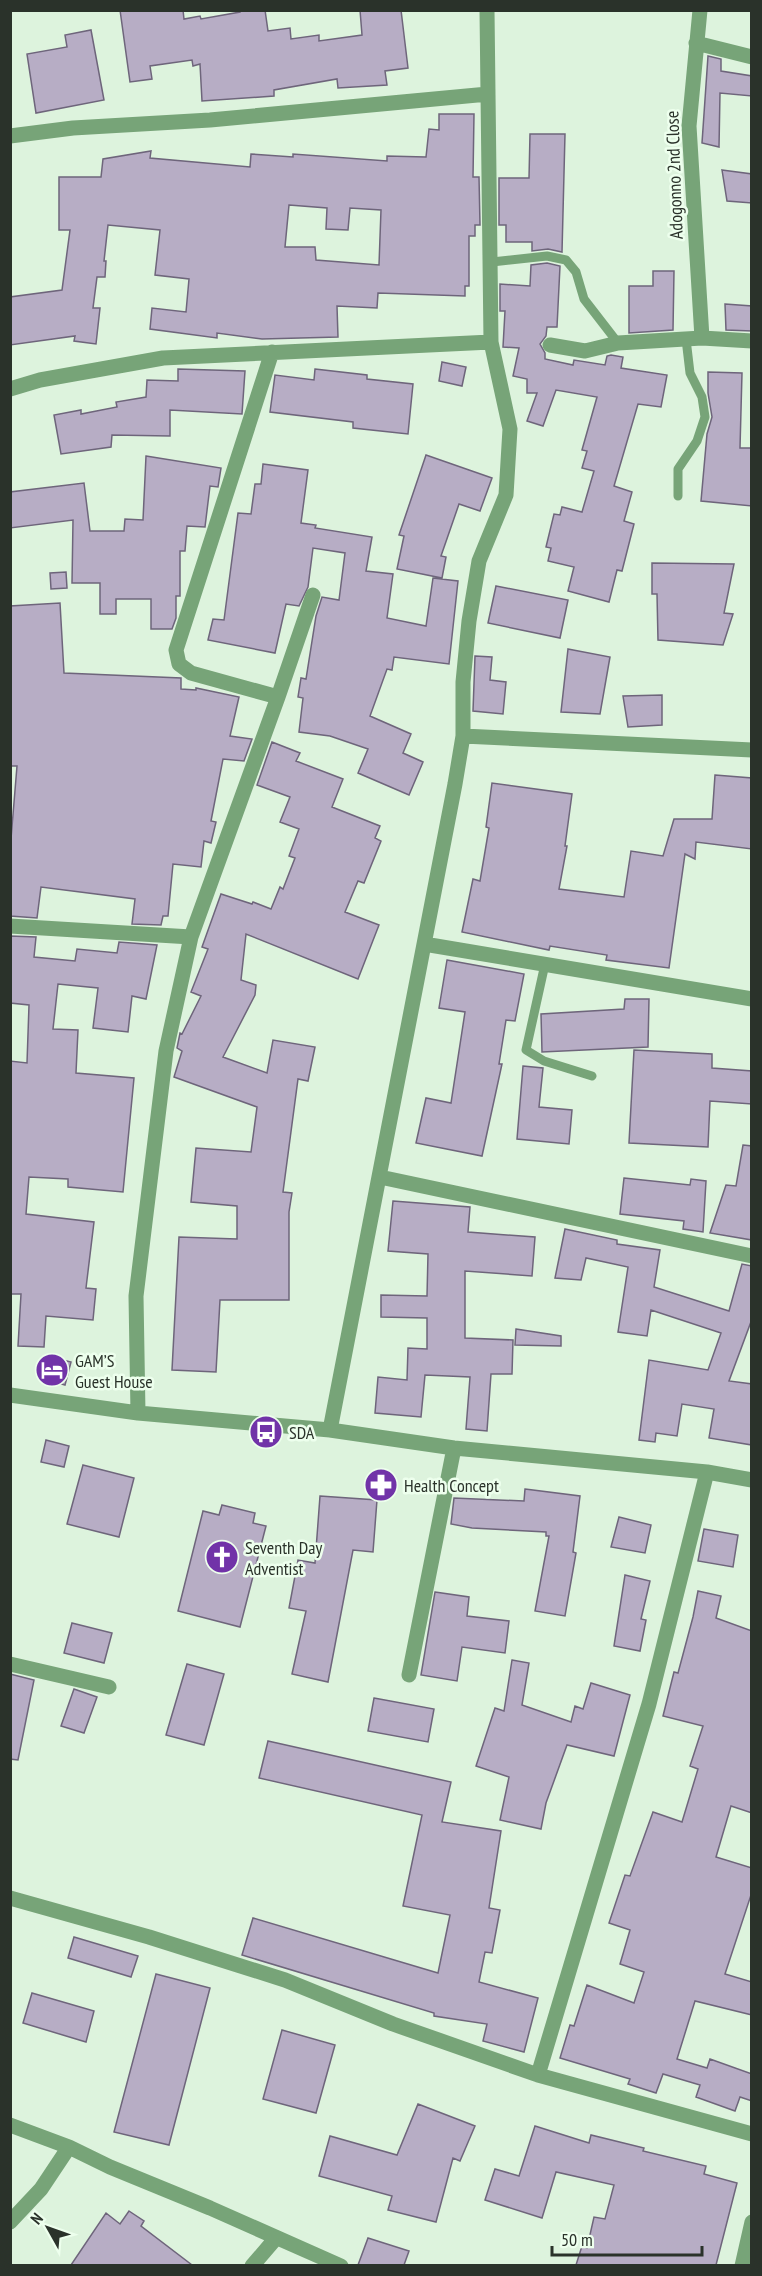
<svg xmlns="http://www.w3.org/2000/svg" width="762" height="2276" font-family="'PT Sans Narrow',sans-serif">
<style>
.building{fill:#b7adc5;stroke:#6e657b;stroke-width:1.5;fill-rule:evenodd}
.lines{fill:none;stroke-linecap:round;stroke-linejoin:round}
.lane{stroke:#77a478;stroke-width:9}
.street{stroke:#77a478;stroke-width:15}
.labels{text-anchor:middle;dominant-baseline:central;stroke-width:5;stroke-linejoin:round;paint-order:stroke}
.street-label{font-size:18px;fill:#2a322a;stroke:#edffed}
.poi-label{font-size:18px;fill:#2a322a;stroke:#edffed;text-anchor:start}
</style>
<rect width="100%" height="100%" fill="#ddf3dd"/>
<path class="building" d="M120,10H183L184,19L200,16L201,19L240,12V10H265L268,31L290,28L291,39L319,35V41L362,35L360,10H401L408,68L385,71L387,85L338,88L337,79L274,90V96L202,101L200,64L193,66L192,60L150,66L152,79L130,82Z
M91,30L104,100L36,113L27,54L67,47L65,35Z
M708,56L721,59V71L752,76V96L720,93L719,147L702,143Z
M439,114H474L473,177H479L480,225H475V236H469V286H465V296L378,293L377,308L337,306L338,337L262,339L217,333V338L150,329L152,308L186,312L189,279L155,275L160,230L108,225L104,261H106L105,277H97L93,308H100L96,344L74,341L75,336L10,345V297L62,290L70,230H59V177H101L103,159L151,151L150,158L250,167L251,154L293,157V154L387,161V156L426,157L429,129L439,130ZM289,205L327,208L326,229L348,230L350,208L381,210L379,265L316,260L315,247H285Z
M530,134H565L562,252L548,249L532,251V242H506V225H499V178H529Z
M722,170L752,174V203L727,201Z
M547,263L560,266L557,327H547L546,336L540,344L545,353V359L573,365L574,360L605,365L607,356L611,355L623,357L621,368L667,375L661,407L638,404L614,486L632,492L624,521L634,524L622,571L617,570L609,602L568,591L574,567L548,561L551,548L546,547L554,514L560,515L562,507L582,512L594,471L582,468L587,451L582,450L597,397L556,390L543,426L527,421L537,393H527V379L513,376L519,348L503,347L505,311H500V284L530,286L531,265Z
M653,271H674L673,330L629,333V286H653Z
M725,304L752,306V331L726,330Z
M442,362L466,367L462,386L439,381Z
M178,369L245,371L242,414L170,410V436L112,435L111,447L61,454L54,415L81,410V414L117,407L116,402L146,397L147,380L178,381Z
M315,369L367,375V379L413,384L408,434L353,428V422L270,412L275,375L314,380Z
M708,372L742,373L740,448H752V506L701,501L707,434L712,417L708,393Z
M426,455L492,478L480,511L459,504L441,556L446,557L442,578L397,569L404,536L399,535Z
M146,456L221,468L218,487L210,486L205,527L187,526L185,551H180V596H176V618L172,629H151V599H116V614H100V583H72L73,520L10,528V492L84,483L90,531H124L125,519L143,520Z
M263,464L308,470L301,523L316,525L315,528L372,537L366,571L393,574L387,618L426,626L433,578L458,581L449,664L394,657L392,670L387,669L370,716L411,734L403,753L423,762L409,795L358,773L368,749L330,736L299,732L303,698L298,697L301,678L306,679L316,616L322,597L339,600L345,553L313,548L308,587L299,606L286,604L275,653L208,640L213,619L224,620L238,513L251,514L255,484H261Z
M652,563L734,564L724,613L733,614L723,645L658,640L657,594H652Z
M66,572L67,588L51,589L50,573Z
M496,586L568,600L560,638L488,623Z
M60,603L64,673L181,678V689L196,690V688L239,697L230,736L252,739L244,761L223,759L211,821L216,822L211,843L204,841L201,867L173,864L168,916H163L161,925L132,924L135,899L41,887L37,918L10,916V851L17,766H10V606Z
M568,649L610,657L600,714L561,712Z
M475,656L492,657L490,680L506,682L503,714L473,711Z
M662,695V725L628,727L623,696Z
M272,742L300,753L296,761L343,779L332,807L380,826L375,838L381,841L364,883L358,881L345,912L379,925L358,979L246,934L241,980L256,985L255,995L223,1057L267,1073L273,1040L315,1047L308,1081L298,1079L283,1192L292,1193L289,1212V1300H220L216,1372L172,1370L179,1237L237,1239V1206L191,1202L196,1148L251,1152L257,1107L174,1077L182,1051L177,1048L180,1033L182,1034L201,996L191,992L208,949L202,947L221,894L252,904L253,902L271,909L280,887L283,889L295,858L289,856L299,829L280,822L290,797L257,785Z
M715,775L752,778V849L696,842L695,859L685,854L669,968L606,960L607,955L550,946L549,950L462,932L473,879L480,881L489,828L486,827L492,783L572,794L565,846H567L559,889L624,897L631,851L663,856L674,819H712Z
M10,936L36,937L34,957L75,961L77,949L117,953L119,942L157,945L146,999L132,996L128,1032L93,1028L98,988L58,984L53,1029L78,1030L76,1073L134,1078L123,1192L68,1187V1179L29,1177L26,1214L94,1222L86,1288L96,1289L93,1320L46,1316L44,1347L18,1346L21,1294H10V1061L27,1063L29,1005L10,1003Z
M447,960L524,974L515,1021L506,1020L499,1064H502L482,1156L416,1143L426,1098L451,1103L465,1012L439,1008Z
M625,999H649L648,1047L542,1052L541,1014L624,1009Z
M634,1050L712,1054V1068L752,1071V1104L710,1101L708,1147L629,1143Z
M523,1066L543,1068L539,1107L572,1110L569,1144L517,1139Z
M743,1145L752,1146V1240L710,1233L726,1185L736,1186Z
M624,1178L690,1185L691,1179L706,1181L703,1232L683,1229L684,1221L620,1214Z
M393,1201L470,1207L468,1232L535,1237L532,1276L465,1271V1338L513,1340L512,1374H491L487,1431L466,1429L470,1377L425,1375L421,1417L375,1413L378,1377L407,1380L408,1348L427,1349V1318L381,1317V1295L427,1296L428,1254L388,1251Z
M565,1229L617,1240V1244L660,1250L654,1287L729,1311L742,1264L752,1266V1319L729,1381L752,1384V1445L709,1438L714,1409L682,1404L677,1436L656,1433L655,1442L639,1440L649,1360L708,1370L721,1333L651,1310L647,1336L618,1332L628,1267L586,1258L581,1280L555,1278Z
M516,1329L561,1336V1346L515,1345Z
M47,1356L71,1362L65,1385L41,1378Z
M46,1440L69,1446L64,1467L41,1462Z
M83,1465L134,1478L119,1537L67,1524Z
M525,1489L580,1496L573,1552L576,1553L565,1616L535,1611L549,1536H546V1532L472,1528L451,1524L454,1498L524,1501Z
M320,1496L377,1500L373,1552L353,1550L328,1682L292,1674L306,1611L289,1608L298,1560L315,1563Z
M222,1505L255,1513L253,1523L266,1526L240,1627L178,1611L203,1511L219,1515Z
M619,1517L651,1525L645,1553L611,1547Z
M704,1529L738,1535L733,1567L698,1561Z
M625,1575L650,1581L641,1619L646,1620L640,1651L614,1646Z
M698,1591L721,1596L716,1618L752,1631V1813L731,1806L716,1857L752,1868V1892L725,1974L752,1982V2015L695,2001L677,2059L707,2068L710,2059L752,2074V2101L740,2097L735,2111L696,2097L700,2085L663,2074L656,2093L628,2084L630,2079L560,2058L570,2025L574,2026L587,1985L634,2003L644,1972L620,1964L630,1930L609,1923L625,1875L630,1876L653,1812L682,1822L698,1769L690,1766L703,1726L663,1716L674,1672L678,1673L693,1617Z
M435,1592L469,1597L467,1616L509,1621L505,1653L462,1647L457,1681L421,1675Z
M72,1623L112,1633L104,1663L64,1653Z
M512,1660L529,1663L522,1705L571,1722L575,1706L583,1709L591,1683L630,1695L614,1756L567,1745L546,1803L541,1829L500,1820L509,1777L476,1766L495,1708L504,1711Z
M187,1664L224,1674L204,1745L166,1735Z
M10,1674L34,1680L18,1760L10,1759Z
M74,1689L97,1697L84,1733L61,1726Z
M374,1698L434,1709L428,1742L368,1731Z
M268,1741L451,1782L442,1822L501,1831L489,1908L500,1910L492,1953L485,1952L479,1982L538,1998L524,2052L483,2041L487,2024L434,2016V2013L242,1955L253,1918L438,1973L450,1915L403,1906L422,1815L259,1778Z
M74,1937L138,1956L131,1977L68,1958Z
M156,1974L210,1988L169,2145L114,2132Z
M32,1993L94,2011L86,2042L23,2023Z
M282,2030L335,2045L316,2113L263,2099Z
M418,2104L475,2126L460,2161L453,2158L436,2222L388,2210L392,2196L319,2176L330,2136L397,2155Z
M535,2126L589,2143L591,2135L644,2148L643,2151L706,2166L704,2174L737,2183L716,2265H576L582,2246L587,2248L594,2217L605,2219L614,2185L556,2172L542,2218L485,2200L495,2169L519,2176Z
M129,2211L144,2221L141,2226L192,2265H71L106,2213L120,2224Z
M368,2238L409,2251L404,2265H358Z"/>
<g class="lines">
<path class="lane" d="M492,262L547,256L566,260L576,272L584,299L618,343
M678,496V469L697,441L705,417L702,397L690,373L686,339
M545,964L526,1050L544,1061L592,1076"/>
<path class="street" d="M700,10L689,126L702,338
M696,43L752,57
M10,136L73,128L210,120L488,94
M550,345L585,351L618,343L702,338L752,341
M272,352L176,650L179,664L191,673L278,697
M10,389L40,380L163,358L491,342
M463,736L752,750
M10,926L191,937
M424,944L752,999
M380,1177L752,1256
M10,1395L138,1413L330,1430L454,1448L707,1472L752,1480
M138,1413L136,1296L166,1051L191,937L278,697L313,595
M330,1430L455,784L463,736V682L469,621L479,561L506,495L510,429L491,342L487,10
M10,1664L109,1687
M409,1675L454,1448
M10,1898L149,1937L285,1980L393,2024L538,2075L752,2134
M538,2075L649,1704L707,1472
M10,2125L69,2147
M10,2222L41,2189L69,2147L110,2167L210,2208L341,2266
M252,2266L276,2238
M742,2266L752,2222"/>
</g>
<defs>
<symbol id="hotel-disc" viewBox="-11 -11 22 22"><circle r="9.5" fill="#7133a8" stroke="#edffed"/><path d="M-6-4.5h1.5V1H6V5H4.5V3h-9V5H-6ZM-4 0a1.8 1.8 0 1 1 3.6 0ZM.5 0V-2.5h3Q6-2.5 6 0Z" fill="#fff"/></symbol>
<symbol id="bus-disc" viewBox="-11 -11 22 22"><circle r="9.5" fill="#7133a8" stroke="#edffed"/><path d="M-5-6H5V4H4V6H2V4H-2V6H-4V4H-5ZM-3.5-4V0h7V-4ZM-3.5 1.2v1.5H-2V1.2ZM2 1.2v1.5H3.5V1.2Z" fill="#fff"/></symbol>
<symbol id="pharmacy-disc" viewBox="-11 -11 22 22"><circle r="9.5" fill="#7133a8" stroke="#edffed"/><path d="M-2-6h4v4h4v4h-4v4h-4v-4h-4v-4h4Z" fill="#fff"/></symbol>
<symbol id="church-disc" viewBox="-11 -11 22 22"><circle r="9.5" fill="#7133a8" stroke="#edffed"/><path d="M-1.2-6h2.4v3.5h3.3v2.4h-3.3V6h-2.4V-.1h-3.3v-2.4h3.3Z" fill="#fff"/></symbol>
</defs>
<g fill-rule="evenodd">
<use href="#hotel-disc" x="33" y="1351" width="38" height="38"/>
<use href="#bus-disc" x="247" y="1413" width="38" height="38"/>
<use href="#pharmacy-disc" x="362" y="1466" width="38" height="38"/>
<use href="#church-disc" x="203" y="1538" width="38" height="38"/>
</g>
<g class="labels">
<g class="street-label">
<text transform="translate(674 175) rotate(-92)">Adogonno 2nd Close</text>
</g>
<g class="poi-label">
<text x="75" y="1360">GAM’S<tspan x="75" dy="21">Guest House</tspan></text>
<text x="289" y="1432">SDA</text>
<text x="404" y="1485">Health Concept</text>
<text x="245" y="1547">Seventh Day<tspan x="245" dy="21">Adventist</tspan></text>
</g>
</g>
<rect width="762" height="2276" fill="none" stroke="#2a322a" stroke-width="24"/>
<g transform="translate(48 2228) rotate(310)" stroke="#edffed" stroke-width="4.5" paint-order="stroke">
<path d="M0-4.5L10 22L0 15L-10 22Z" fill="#2a322a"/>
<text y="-9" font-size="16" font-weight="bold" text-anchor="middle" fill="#2a322a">N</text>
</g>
<path d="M552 2246v9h150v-9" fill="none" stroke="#2a322a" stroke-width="3"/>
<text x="561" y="2246" font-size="18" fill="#2a322a" stroke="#edffed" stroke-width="4.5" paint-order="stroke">50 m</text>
</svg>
